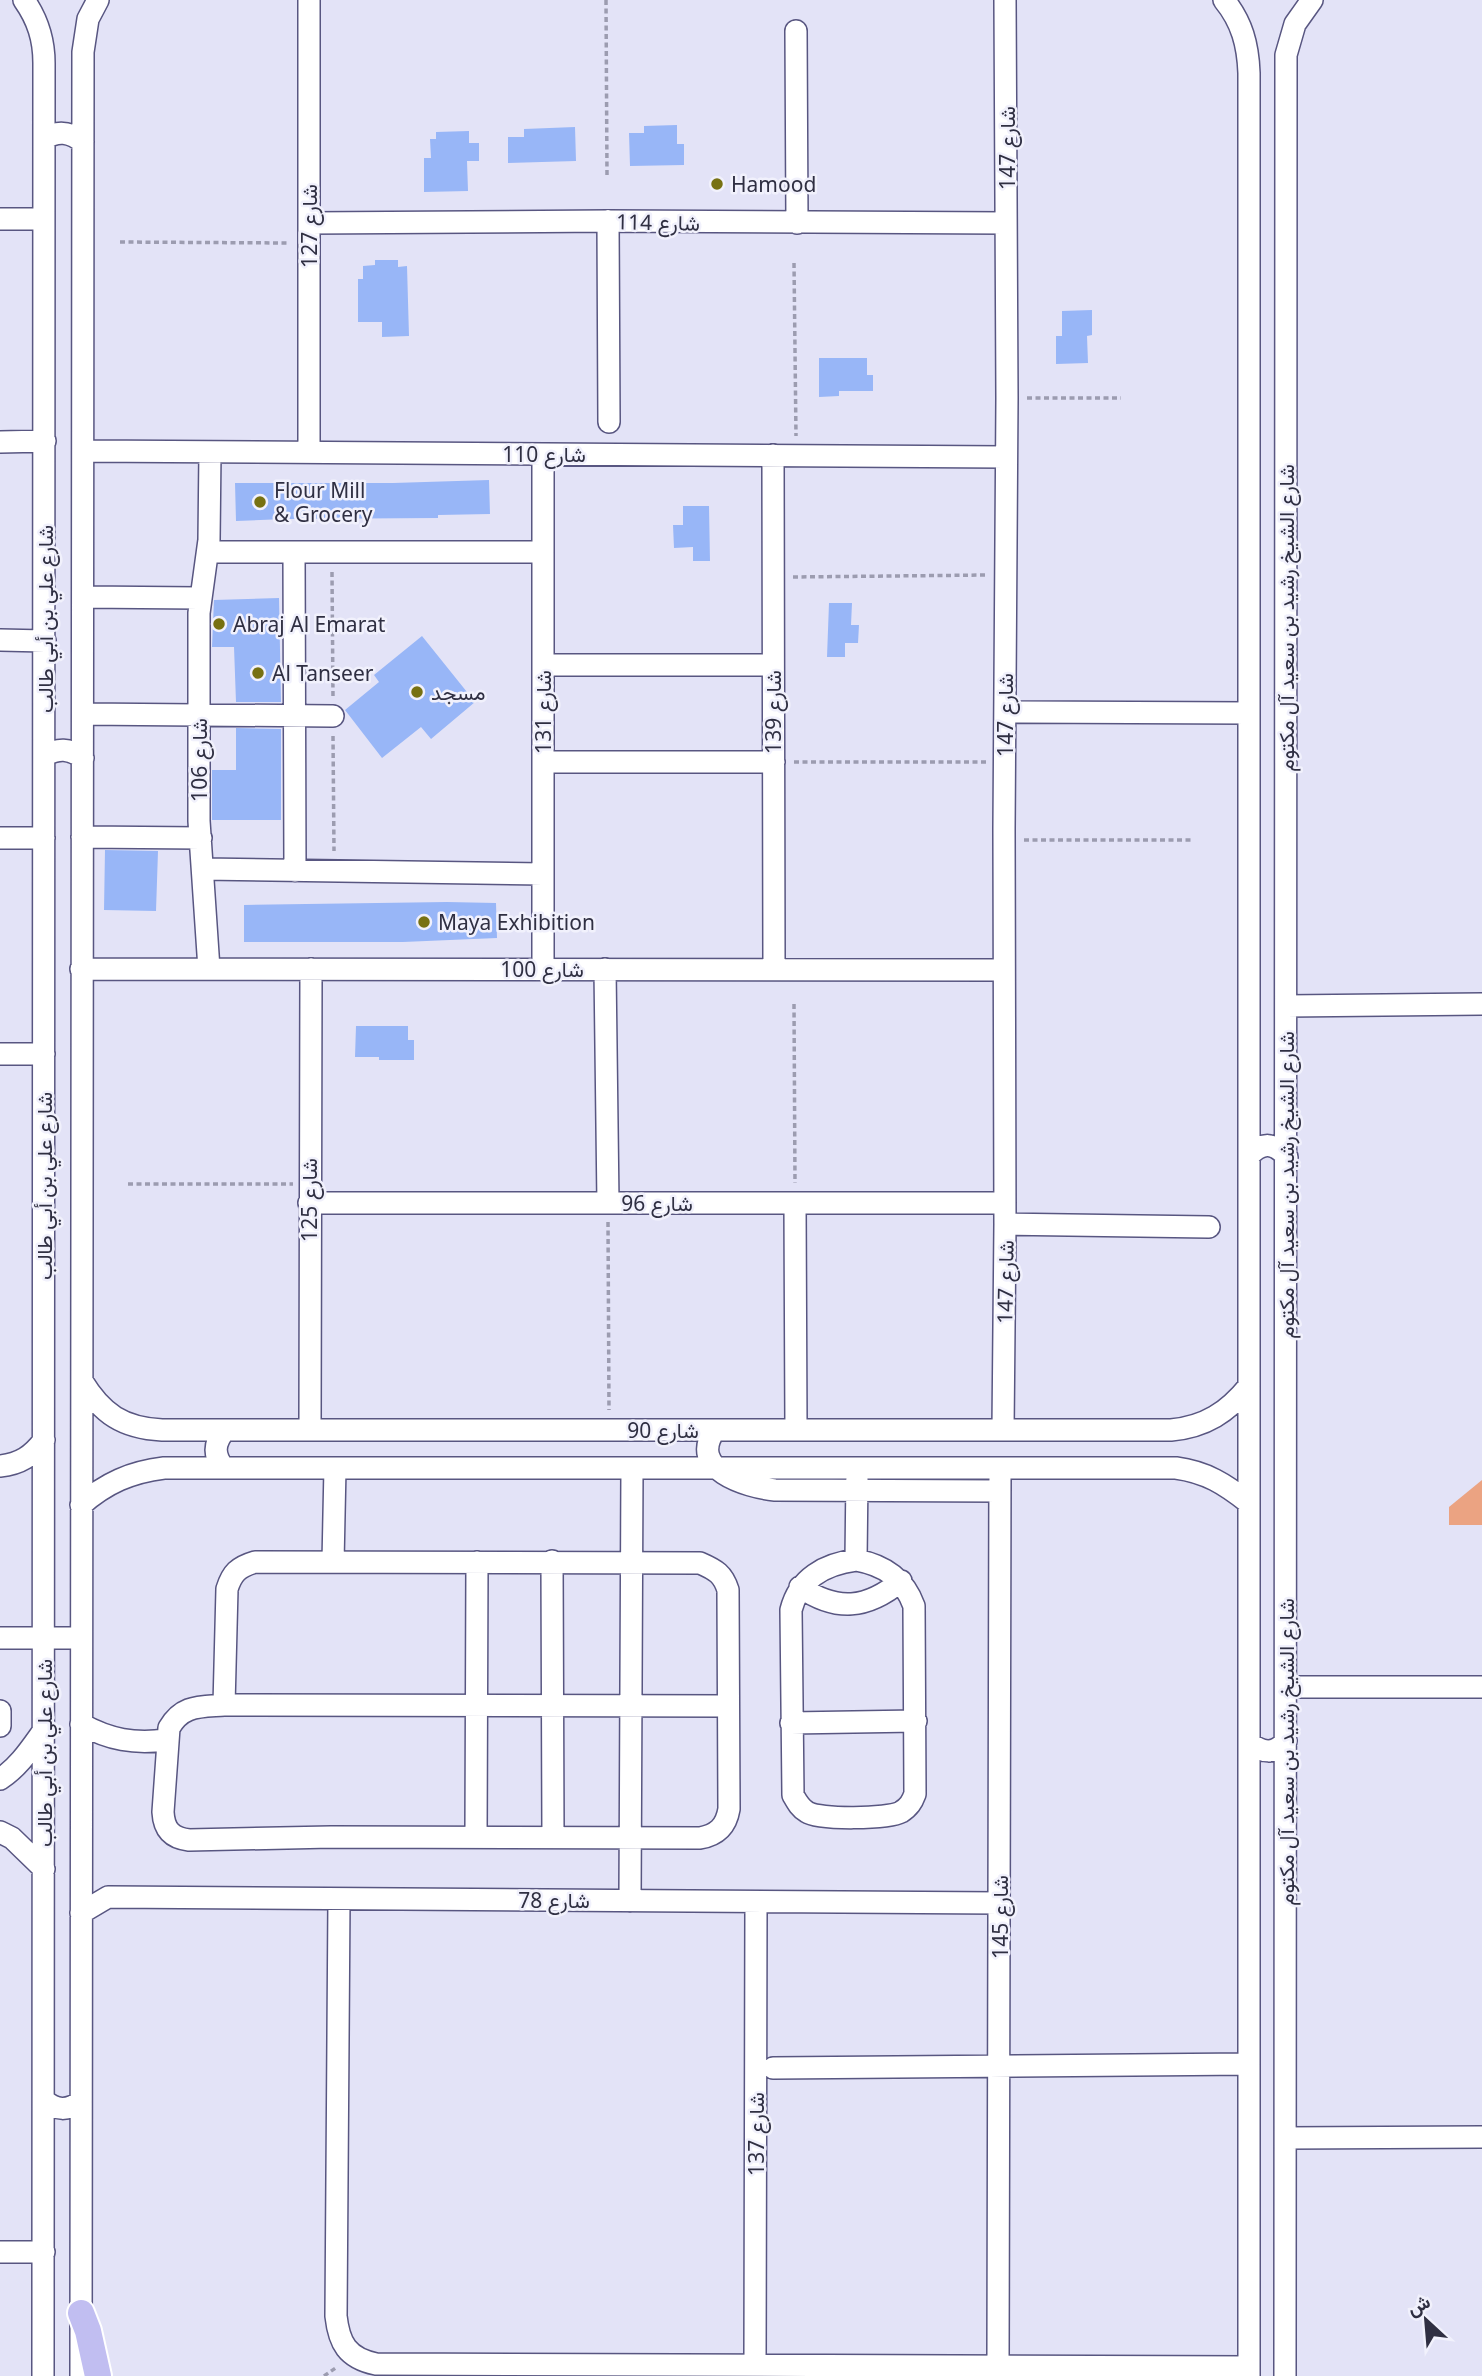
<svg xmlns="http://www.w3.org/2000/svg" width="1482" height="2376" font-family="'Noto Sans',Vazirmatn,sans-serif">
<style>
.green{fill:#eba382}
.building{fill:#98b6f7}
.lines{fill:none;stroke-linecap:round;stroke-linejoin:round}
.minor-casing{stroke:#585681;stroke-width:24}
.major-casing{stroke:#fff;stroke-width:30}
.path{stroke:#9c9cb0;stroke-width:3.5;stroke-dasharray:5 3.5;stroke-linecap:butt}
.minor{stroke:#fff;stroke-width:21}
.major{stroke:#c1bef1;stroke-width:26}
.poi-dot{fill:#777112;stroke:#f1f1fc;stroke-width:2.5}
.labels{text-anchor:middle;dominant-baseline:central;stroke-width:5;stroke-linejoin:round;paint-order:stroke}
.street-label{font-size:21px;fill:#2f2f42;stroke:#f1f1fc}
.poi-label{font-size:21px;fill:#2f2f42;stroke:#f1f1fc;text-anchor:start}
</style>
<rect width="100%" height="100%" fill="#e3e3f7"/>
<path class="green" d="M1482,1480V1525H1449V1507Z"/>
<path class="building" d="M677,125V144H684V165L630,166L629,133H644V126Z
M575,127L576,161L508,163V137H524V129Z
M469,131V143H479V161H467L468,191L424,192V158H431L430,139H436V132Z
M375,260H398V267L407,266L409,336L382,337V322H358V279H363V266L375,265Z
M1092,310V335L1087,336L1088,363L1056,364V336H1062V311Z
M819,358H867V375H873V391H839V396L819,397Z
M489,480L490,514L438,515V518L285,519L236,521L235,483H393Z
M683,506H709L710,561H693V547L674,548L673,525H683Z
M279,598L281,702H236L234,647H212L214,600Z
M829,603H852L851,625H859L858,643H845V657H827Z
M422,636L475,702L431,739L421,727L382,758L345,710L379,682L374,675Z
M236,728L281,729V820H212V770H236Z
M105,850L158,851L156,911L104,910Z
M447,902L496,903L497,938L403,942H244V905Z
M356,1026H408V1040H414V1060H379V1057H355Z"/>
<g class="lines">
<defs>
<path id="minor" d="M24,0C38,20 44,39 44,63L43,2376
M1224,0C1242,22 1248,45 1249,73V2376
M796,31L797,223
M44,139C58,130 70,132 83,142
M0,219H43
M608,221L609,422
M309,223L608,221L1006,223
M0,442L45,441
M83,451L1006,457
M309,452V0
M773,455L774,970
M208,552H543
M294,552L295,871
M83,597L199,598
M0,640L45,641
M543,665H773
M1006,712L1249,713
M83,714L333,716
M44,756C58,748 69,748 83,758
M543,762H774
M82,837L201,838
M0,838H44
M203,869L543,874
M81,969L1003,970
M209,969L199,821V613L209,540L210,452
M605,969L608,1203
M543,970V454
M1286,1006L1482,1004
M0,1054H44
M1249,1156C1262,1141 1275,1143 1287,1157
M309,1203H1005
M795,1203L796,1430
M1005,1224L1209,1227
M82,1381C102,1414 123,1428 162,1430H1171C1205,1427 1228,1412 1249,1386
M310,1430L311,969
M715,1430C687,1469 746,1487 775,1490L1000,1491
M1003,1430L1005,1224L1004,829L1007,398L1005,0
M0,1466C20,1464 32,1456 44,1440
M224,1468C213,1455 214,1443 225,1430
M81,1505C106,1483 131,1472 164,1468H1176C1206,1472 1225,1484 1249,1503
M856,1560C884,1565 904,1578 914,1606L915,1794C912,1802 909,1807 901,1812C888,1819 819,1820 807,1812C800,1808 797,1802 793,1795L791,1610C799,1578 825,1564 856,1560Z
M856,1560L857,1476
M552,1561L553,1837
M333,1562L335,1468
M800,1587C837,1612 867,1609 901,1581
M0,1638H81
M1286,1687H1482
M224,1705L227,1589C232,1573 238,1567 255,1562L700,1563C716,1570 723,1574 728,1590L729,1809C726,1827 717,1835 700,1838L331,1837L189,1840C172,1838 164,1830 163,1812L169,1728C182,1705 199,1707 224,1705L728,1706
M0,1711V1726
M791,1723L916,1721
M81,1724C110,1740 134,1744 166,1740
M1249,1742C1261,1753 1275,1755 1286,1741
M0,1779C19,1767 31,1748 44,1730
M0,1832L12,1838L44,1869
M476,1837L477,1562
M339,1899L336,2316C339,2343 347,2358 376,2364L1249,2367
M630,1901L632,1468
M81,1913L108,1897L1000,1903
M773,2068L1249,2064
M44,2100C56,2111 68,2111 81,2101
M1286,2138L1482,2137
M0,2252H44
M755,2365L756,1903
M998,2366L1000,1468
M81,2376L83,52L88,19L98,0
M1285,2376L1286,55L1295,24L1312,0"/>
<path id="major" d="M81,2313L88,2331L98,2376"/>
</defs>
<use href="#minor" class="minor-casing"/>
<use href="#major" class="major-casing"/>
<path class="path" d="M606,0L607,175
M120,242L289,243
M794,263L796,436
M1027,398H1121
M332,572L333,697
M793,577L988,575
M333,736L334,851
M794,762H986
M1024,840H1194
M794,1004L795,1183
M128,1184H293
M608,1222L609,1410
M324,2376L337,2367"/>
<use href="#minor" class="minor"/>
<use href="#major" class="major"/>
</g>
<g class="poi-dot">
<circle cx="717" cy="184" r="7"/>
<circle cx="260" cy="502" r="7"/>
<circle cx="219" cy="624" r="7"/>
<circle cx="258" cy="673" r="7"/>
<circle cx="417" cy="692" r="7"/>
<circle cx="424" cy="922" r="7"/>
</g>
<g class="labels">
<g class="street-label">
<text transform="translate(1007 148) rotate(-90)">شارع 147</text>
<text transform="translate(658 222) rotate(1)">شارع 114</text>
<text transform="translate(309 226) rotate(-90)">شارع 127</text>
<text x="544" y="454">شارع 110</text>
<text transform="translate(1286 618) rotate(-90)">شارع الشيخ رشيد بن سعيد آل مكتوم</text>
<text transform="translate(45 619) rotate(-90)">شارع علي بن أبي طالب</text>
<text transform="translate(543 712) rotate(-90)">شارع 131</text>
<text transform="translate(773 712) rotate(-90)">شارع 139</text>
<text transform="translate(1005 715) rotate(-90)">شارع 147</text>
<text transform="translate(199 760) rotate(-90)">شارع 106</text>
<text x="542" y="969">شارع 100</text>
<text transform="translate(1286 1185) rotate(-90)">شارع الشيخ رشيد بن سعيد آل مكتوم</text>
<text transform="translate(44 1186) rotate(-90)">شارع علي بن أبي طالب</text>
<text transform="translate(309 1200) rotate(-90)">شارع 125</text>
<text x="657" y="1203">شارع 96</text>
<text transform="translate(1005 1282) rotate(-89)">شارع 147</text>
<text x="663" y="1430">شارع 90</text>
<text transform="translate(1286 1752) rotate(-90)">شارع الشيخ رشيد بن سعيد آل مكتوم</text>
<text transform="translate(44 1753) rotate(-90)">شارع علي بن أبي طالب</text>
<text x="554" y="1900">شارع 78</text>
<text transform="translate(1000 1917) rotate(-90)">شارع 145</text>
<text transform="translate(756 2134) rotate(-90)">شارع 137</text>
</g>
<g class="poi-label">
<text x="731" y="184">Hamood</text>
<text x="274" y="490">Flour Mill<tspan x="274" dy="24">&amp; Grocery</tspan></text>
<text x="233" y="624">Abraj Al Emarat</text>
<text x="272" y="673">Al Tanseer</text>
<text x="431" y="692">مسجد</text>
<text x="438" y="922">Maya Exhibition</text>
</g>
</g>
<g transform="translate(1426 2320) rotate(334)" stroke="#f1f1fc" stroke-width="5" paint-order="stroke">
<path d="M0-5L12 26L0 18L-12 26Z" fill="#2f2f42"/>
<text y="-10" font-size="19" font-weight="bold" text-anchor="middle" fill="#2f2f42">ش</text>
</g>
</svg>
